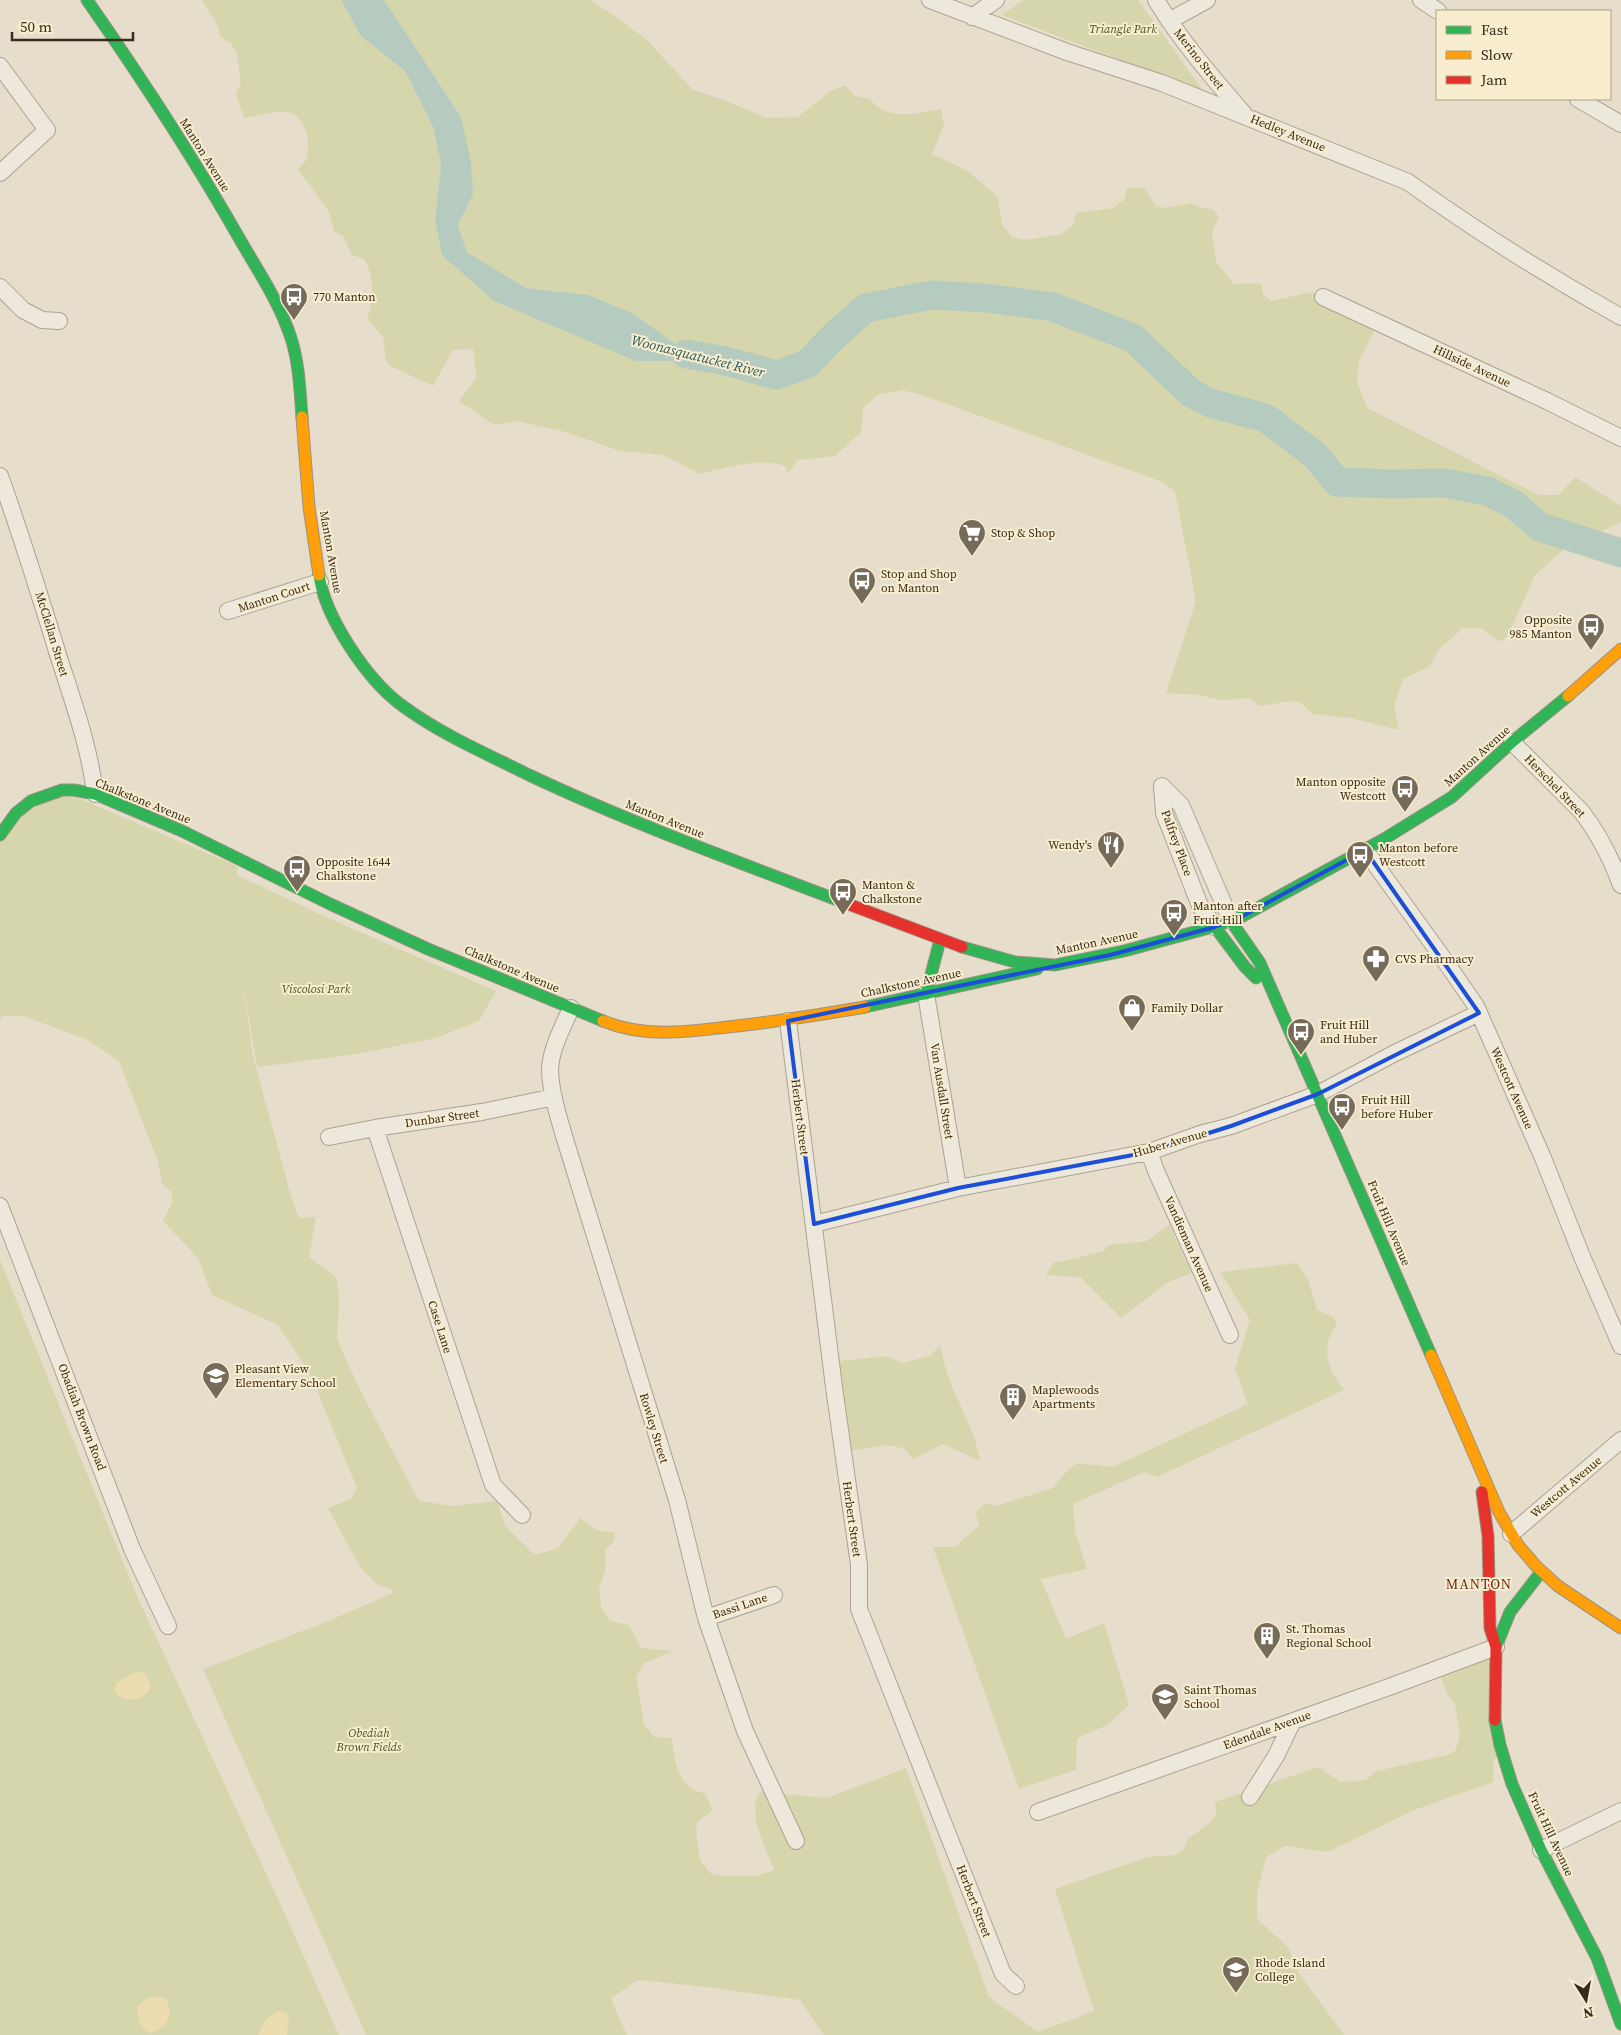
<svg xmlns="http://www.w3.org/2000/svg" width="1621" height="2035" font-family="'Source Serif 4',serif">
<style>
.green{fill:#d5d6ab}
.sand{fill:#ecdcaf}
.water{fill:#b6cbbf}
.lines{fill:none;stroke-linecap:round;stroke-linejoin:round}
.river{stroke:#b6cbbf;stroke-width:29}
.street-casing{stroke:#aba294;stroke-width:18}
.fast-casing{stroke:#9a9284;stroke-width:13}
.slow-casing{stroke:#9a9284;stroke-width:13}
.jam-casing{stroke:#9a9284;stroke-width:13}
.street{stroke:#ede8dc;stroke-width:16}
.fast{stroke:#30b455;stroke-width:11}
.slow{stroke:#ff9f0a;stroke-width:11}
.jam{stroke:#e5322d;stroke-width:11}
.marked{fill:none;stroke:#1d4ed8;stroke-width:4;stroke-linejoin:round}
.labels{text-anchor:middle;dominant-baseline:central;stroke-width:4;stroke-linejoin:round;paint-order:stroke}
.park-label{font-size:12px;font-style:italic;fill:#485720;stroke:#f8edcf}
.street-label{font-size:12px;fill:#392b1b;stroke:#f8edcf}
.poi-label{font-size:12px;fill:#392b1b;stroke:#f8edcf;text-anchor:start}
.water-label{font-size:14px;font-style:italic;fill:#295a59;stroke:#f8edcf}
.neighbourhood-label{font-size:14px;letter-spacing:1px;fill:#692b17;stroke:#f8edcf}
</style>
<rect width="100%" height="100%" fill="#e6deca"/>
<path class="green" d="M202,0H341L361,36L405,71L433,127L441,165L435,220L494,301L723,361L680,347L634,314L588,295L526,288L467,252L458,225L473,195L396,19L384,0H590L612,14L647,40L693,90L721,99L767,118L798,117L832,90L845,86L855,96L870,99C888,122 916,113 941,109L944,125L932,154L966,170L997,196L1002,224L1012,237L1024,240L1061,234L1073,225L1076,213L1113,208L1124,200L1127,188H1145L1156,206L1166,208L1191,203L1200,208L1213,209L1219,217L1212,232L1216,262L1234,284L1261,283L1263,294L1271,301L1312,292L1378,324L1359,360L1357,382L1367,408L1539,495H1559L1575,477L1621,506V522L1563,550L1535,575L1507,637L1499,641L1481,628H1463L1438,650L1430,666L1403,679L1394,706L1399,730L1351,718L1313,714L1300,702L1291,701L1260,706L1249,698L1221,700L1198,695L1166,693L1196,601L1175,491L1160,481L922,395L902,390L879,394L863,408L861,432L835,456L798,460L789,472L787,471L785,466C757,457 727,468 700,474L663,455L620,451L566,432L517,421L494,425L459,401L477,377L473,349L453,350L433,386L390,366L386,360L383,337L367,319C374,297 375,279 364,259L352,255L343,236L334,231L329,212L298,169C301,166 304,164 306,160C312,145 306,114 287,112C274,111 257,116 244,118L236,94L241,82L237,54L231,43L221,37L216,23Z
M1023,0H1138L1204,92L1002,15Z
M59,790L237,866V875L328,918L496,991L479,1021L436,1038L357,1054L257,1067L242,977L253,1056L293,1203L299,1218L316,1217L309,1257L337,1278L339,1301L337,1339L359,1388L419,1501L453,1506L497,1501L506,1527L535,1555L558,1548L580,1518L599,1531L614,1532L615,1540L605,1550V1571L599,1588L601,1606L610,1621L629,1625L641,1648L674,1651L644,1663L636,1677L644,1724L654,1737L672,1738C673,1754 677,1782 694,1790C697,1792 701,1792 705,1794L713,1810L698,1821L696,1830L700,1860L710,1873L723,1876H756L774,1870C767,1851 741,1802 765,1789L773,1793L827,1798L906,1768L989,1997L1038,2032L1094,2011L1055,1889L1148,1857L1174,1855L1183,1850L1188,1839L1208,1824L1216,1815L1215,1802L1319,1767L1340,1782L1366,1780L1377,1771L1447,1755L1455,1751L1460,1737L1455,1704L1446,1692L1437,1666L1487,1649L1501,1751L1493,1763V1782L1414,1810L1328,1852L1285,1846L1266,1857L1257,1894V1919L1288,1947L1298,1972L1344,2035H824L800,2000L698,1986L637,1980L611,1999L627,2035H366L203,1669L326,1622L393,1593L392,1590L377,1584L360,1567L328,1508L351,1499L357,1488L318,1393V1385L315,1384L318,1377H312L278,1325L212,1295L198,1258L163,1221L172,1203V1192L162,1184L158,1162L119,1061L86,1039L23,1016H3L0,1019V828Z
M1169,1225L1192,1273L1168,1282L1121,1318L1080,1277L1046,1275L1054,1262H1060L1104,1251L1108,1245L1147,1241Z
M0,1260L136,1594L278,1899L339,2035H0Z
M1297,1263L1308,1279L1317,1310L1333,1317L1337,1325C1319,1349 1328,1369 1344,1390L1157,1477L1144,1472L1073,1504L1075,1531L1087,1569L1041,1579L1066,1639L1104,1623L1129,1705L1107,1725L1077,1738L1076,1770L1019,1789L933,1547H955L979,1525L976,1512L986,1503L996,1506L1053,1488L1067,1471L1077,1463L1113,1467L1248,1404L1235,1369L1250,1320L1220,1272Z
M940,1346L948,1377L974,1436L980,1461L943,1444L914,1459L903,1448L885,1445L843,1452L831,1362L886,1356L903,1363L929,1356Z"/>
<path class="sand" d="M144,1672L151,1686C146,1701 125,1705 115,1692L116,1683L134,1673Z
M154,1996L166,1999C174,2014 168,2028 151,2033C139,2029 138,2018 137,2007L145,2000Z
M279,2011L286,2013L289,2018L287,2035H258L266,2019Z"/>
<path class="water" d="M341,0H384L461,117L471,162L473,195L458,225L467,252L526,288L588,295L634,314L680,347L726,361H636L494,301L442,255L435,220L441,165L433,127L405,71L361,36Z"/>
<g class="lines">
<path class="river" d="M686,354L726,361L776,375L807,364L835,335L866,308L931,295L986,298L1053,307L1133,338L1191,393L1210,403L1266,418L1315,455L1337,482L1391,484L1444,483L1487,491L1513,504L1540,527L1621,553"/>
<defs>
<path id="street" d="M930,0L1067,52L1162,83L1408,182C1476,231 1548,276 1621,317
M1156,0C1181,41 1212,77 1244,114
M1421,0L1438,11
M972,17L996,0
M1169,21L1207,0
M0,66L47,130L0,173
M1578,99L1621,124
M0,287L23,310L42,320L59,321
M1323,297L1547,401L1621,438
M0,476C22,537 41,599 60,661C74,704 90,749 95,794
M228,611L320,582
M1512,742L1581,811C1599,834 1611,858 1621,885
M1162,786L1181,805L1231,921
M1162,786L1164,813L1200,906L1215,927
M1365,850L1445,961L1476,1006L1543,1158L1583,1259L1621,1346
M926,994L958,1188
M571,1008C563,1027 550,1050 550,1071C551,1093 558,1115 564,1136L677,1500L706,1618L745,1731L796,1841
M788,1021L834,1387L859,1565V1609L1003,1974L1016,1986
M375,1128L493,1485L522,1515
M329,1137L375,1128L482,1112L554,1097
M1149,1152L1156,1171L1230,1335
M0,1206L132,1549L168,1626
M814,1224L958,1188L1149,1152L1200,1134L1231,1126L1318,1094L1395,1053L1479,1013
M1511,1534L1621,1440
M706,1618L774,1595
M1250,1797L1276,1756L1293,1721
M1038,1812L1389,1687L1496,1647
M1541,1850L1621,1811"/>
<path id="fast" d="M87,0C142,79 195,160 242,243C260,274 280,304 291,338C299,363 300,390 302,417
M319,575C325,617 366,678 400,704C440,734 485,753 529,775C633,824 741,863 848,904
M0,835L16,813L31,801L62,790H74L95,794L182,831L330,904L428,949L603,1021
M1231,921L1260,963L1431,1355
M1215,927L1245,967L1256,978
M962,947L1015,962L1055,965L1124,951L1209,928L1241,917L1384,839L1452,797L1512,742L1568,696
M926,994L940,940
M865,1007L1037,969
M1496,1647L1510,1612L1541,1572
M1495,1720L1500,1745L1512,1784L1541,1850L1597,1958L1621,2024"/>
<path id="slow" d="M302,417L309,507L319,575
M1568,696L1621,649
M603,1021C644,1038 686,1032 728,1027C774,1022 819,1015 865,1007
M1431,1355L1499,1512L1518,1545L1536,1566L1558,1586L1621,1628"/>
<path id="jam" d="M848,904L962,947
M1482,1492L1488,1536L1490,1628L1496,1647L1495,1720"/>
</defs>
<use href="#street" class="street-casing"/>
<use href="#fast" class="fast-casing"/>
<use href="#slow" class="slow-casing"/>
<use href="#jam" class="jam-casing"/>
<use href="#street" class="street"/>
<use href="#fast" class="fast"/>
<use href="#slow" class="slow"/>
<use href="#jam" class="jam"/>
</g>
<path class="marked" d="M1365,850L1479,1013L1318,1094L1231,1126L1149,1152L958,1188L814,1224L788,1021L1110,955L1215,927L1241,917Z"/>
<defs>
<symbol id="bus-pin" viewBox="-11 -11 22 30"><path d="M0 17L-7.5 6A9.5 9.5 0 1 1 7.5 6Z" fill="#766a58" stroke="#f8edcf"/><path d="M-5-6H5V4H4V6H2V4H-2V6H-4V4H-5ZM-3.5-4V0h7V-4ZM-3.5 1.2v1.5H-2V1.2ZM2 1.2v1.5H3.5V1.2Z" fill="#fff"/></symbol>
<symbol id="supermarket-pin" viewBox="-11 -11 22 30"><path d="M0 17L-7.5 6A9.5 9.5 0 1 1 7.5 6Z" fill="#766a58" stroke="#f8edcf"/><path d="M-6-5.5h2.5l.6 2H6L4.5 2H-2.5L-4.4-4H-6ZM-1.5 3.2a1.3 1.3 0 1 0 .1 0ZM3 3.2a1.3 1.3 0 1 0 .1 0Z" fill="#fff"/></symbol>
<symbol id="restaurant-pin" viewBox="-11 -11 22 30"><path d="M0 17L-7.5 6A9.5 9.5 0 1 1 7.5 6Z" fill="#766a58" stroke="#f8edcf"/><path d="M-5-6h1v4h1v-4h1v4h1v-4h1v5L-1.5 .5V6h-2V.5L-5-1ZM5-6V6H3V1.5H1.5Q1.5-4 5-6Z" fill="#fff"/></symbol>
<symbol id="pharmacy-pin" viewBox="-11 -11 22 30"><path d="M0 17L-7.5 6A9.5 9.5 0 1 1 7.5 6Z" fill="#766a58" stroke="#f8edcf"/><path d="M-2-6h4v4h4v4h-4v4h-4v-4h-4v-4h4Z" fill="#fff"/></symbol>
<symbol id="shop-pin" viewBox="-11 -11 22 30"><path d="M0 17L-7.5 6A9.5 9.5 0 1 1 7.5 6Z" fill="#766a58" stroke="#f8edcf"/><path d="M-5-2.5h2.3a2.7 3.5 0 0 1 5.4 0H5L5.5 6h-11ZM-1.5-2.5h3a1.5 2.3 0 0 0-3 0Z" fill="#fff"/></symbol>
<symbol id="school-pin" viewBox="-11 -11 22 30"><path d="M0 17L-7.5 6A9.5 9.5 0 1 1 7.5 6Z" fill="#766a58" stroke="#f8edcf"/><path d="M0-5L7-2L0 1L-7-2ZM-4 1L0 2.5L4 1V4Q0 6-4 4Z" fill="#fff"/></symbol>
<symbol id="building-pin" viewBox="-11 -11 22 30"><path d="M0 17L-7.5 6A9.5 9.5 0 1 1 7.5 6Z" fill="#766a58" stroke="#f8edcf"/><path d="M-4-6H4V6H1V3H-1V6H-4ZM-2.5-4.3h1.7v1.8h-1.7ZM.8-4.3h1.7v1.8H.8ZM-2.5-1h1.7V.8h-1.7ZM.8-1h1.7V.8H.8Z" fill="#fff"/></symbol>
<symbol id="university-pin" viewBox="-11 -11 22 30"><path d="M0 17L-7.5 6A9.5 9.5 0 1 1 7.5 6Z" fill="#766a58" stroke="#f8edcf"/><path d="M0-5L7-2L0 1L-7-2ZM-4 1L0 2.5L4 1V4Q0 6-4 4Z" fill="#fff"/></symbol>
</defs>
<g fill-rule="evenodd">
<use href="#bus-pin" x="278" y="281" width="32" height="43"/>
<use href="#supermarket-pin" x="956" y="517" width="32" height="43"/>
<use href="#bus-pin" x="846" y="565" width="32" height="43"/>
<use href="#bus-pin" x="1575" y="611" width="32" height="43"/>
<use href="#bus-pin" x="1389" y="773" width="32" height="43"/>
<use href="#restaurant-pin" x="1095" y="829" width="32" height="43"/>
<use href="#bus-pin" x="1344" y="839" width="32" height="43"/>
<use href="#bus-pin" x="281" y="853" width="32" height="43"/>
<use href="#bus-pin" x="827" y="876" width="32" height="43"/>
<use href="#bus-pin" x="1158" y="897" width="32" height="43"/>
<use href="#pharmacy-pin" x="1360" y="943" width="32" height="43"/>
<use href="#shop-pin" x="1116" y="992" width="32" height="43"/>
<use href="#bus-pin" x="1285" y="1016" width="32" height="43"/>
<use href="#bus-pin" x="1326" y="1091" width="32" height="43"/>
<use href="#school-pin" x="200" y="1360" width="32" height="43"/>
<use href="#building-pin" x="997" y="1381" width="32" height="43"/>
<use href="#building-pin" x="1251" y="1620" width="32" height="43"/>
<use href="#school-pin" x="1149" y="1681" width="32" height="43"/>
<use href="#university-pin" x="1220" y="1954" width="32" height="43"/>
</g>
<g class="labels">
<g class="park-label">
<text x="1123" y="29">Triangle Park</text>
<text x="316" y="989">Viscolosi Park</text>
<text x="369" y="1733">Obediah<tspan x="369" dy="14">Brown Fields</tspan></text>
</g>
<g class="street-label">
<text transform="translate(1199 59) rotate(52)">Merino Street</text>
<text transform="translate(1288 133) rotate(22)">Hedley Avenue</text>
<text transform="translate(205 155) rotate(58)">Manton Avenue</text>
<text transform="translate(1472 366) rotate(25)">Hillside Avenue</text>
<text transform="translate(331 552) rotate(80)">Manton Avenue</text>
<text transform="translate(274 597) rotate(-18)">Manton Court</text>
<text transform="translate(52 634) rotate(73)">McClellan Street</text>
<text transform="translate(1477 756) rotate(-42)">Manton Avenue</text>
<text transform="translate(1555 786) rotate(46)">Herschel Street</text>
<text transform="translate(143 801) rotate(22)">Chalkstone Avenue</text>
<text transform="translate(665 819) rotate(22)">Manton Avenue</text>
<text transform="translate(1177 843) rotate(70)">Palfrey Place</text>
<text transform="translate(1097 942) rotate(-12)">Manton Avenue</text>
<text transform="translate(512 969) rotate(23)">Chalkstone Avenue</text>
<text transform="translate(911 983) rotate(-12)">Chalkstone Avenue</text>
<text transform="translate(1512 1088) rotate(66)">Westcott Avenue</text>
<text transform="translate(942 1091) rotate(81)">Van Ausdall Street</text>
<text transform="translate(800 1117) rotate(83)">Herbert Street</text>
<text transform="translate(442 1118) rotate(-8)">Dunbar Street</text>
<text transform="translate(1170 1143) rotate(-16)">Huber Avenue</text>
<text transform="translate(1389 1223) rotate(67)">Fruit Hill Avenue</text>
<text transform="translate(1189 1244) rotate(66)">Vandieman Avenue</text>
<text transform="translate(440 1327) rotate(72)">Case Lane</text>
<text transform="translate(82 1417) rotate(69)">Obadiah Brown Road</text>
<text transform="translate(654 1428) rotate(73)">Rowley Street</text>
<text transform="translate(1566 1487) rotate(-40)">Westcott Avenue</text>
<text transform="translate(852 1519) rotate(82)">Herbert Street</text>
<text transform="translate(740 1606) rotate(-19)">Bassi Lane</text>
<text transform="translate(1267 1730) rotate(-20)">Edendale Avenue</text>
<text transform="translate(1551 1834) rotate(65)">Fruit Hill Avenue</text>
<text transform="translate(974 1901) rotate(69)">Herbert Street</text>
</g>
<g class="poi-label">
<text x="313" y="297">770 Manton</text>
<text x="991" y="533">Stop &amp; Shop</text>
<text x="881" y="574">Stop and Shop<tspan x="881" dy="14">on Manton</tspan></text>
<text x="1572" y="620" text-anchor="end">Opposite<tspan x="1572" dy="14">985 Manton</tspan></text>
<text x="1386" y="782" text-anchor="end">Manton opposite<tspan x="1386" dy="14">Westcott</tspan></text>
<text x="1092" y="845" text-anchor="end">Wendy's</text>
<text x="1379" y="848">Manton before<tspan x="1379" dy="14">Westcott</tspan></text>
<text x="316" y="862">Opposite 1644<tspan x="316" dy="14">Chalkstone</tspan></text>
<text x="862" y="885">Manton &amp;<tspan x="862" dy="14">Chalkstone</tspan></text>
<text x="1193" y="906">Manton after<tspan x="1193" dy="14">Fruit Hill</tspan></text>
<text x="1395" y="959">CVS Pharmacy</text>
<text x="1151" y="1008">Family Dollar</text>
<text x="1320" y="1025">Fruit Hill<tspan x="1320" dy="14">and Huber</tspan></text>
<text x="1361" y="1100">Fruit Hill<tspan x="1361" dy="14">before Huber</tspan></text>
<text x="235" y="1369">Pleasant View<tspan x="235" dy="14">Elementary School</tspan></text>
<text x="1032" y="1390">Maplewoods<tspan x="1032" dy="14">Apartments</tspan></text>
<text x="1286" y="1629">St. Thomas<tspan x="1286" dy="14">Regional School</tspan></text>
<text x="1184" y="1690">Saint Thomas<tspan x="1184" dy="14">School</tspan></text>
<text x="1255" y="1963">Rhode Island<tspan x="1255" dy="14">College</tspan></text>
</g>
<g class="water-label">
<text transform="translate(698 356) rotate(14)">Woonasquatucket River</text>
</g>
<g class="neighbourhood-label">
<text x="1479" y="1584">MANTON</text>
</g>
</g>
<rect x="1436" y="10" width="175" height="90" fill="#f8edcf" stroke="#ac9f87"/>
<rect x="1446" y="26" width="25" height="8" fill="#30b455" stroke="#ac9f87"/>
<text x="1481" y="35" font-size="15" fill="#392b1b">Fast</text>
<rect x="1446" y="51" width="25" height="8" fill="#ff9f0a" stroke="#ac9f87"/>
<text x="1481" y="60" font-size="15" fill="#392b1b">Slow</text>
<rect x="1446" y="76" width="25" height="8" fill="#e5322d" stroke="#ac9f87"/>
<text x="1481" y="85" font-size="15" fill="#392b1b">Jam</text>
<g transform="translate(1586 2000) rotate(169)" stroke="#f8edcf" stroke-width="4" paint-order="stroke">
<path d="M0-4L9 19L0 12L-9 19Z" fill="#392b1b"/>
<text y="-8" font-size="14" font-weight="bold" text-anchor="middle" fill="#392b1b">N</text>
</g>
<path d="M12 32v8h121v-8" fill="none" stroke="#392b1b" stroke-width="2.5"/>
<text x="20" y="32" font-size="15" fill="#392b1b" stroke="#f8edcf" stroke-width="4" paint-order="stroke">50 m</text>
</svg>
